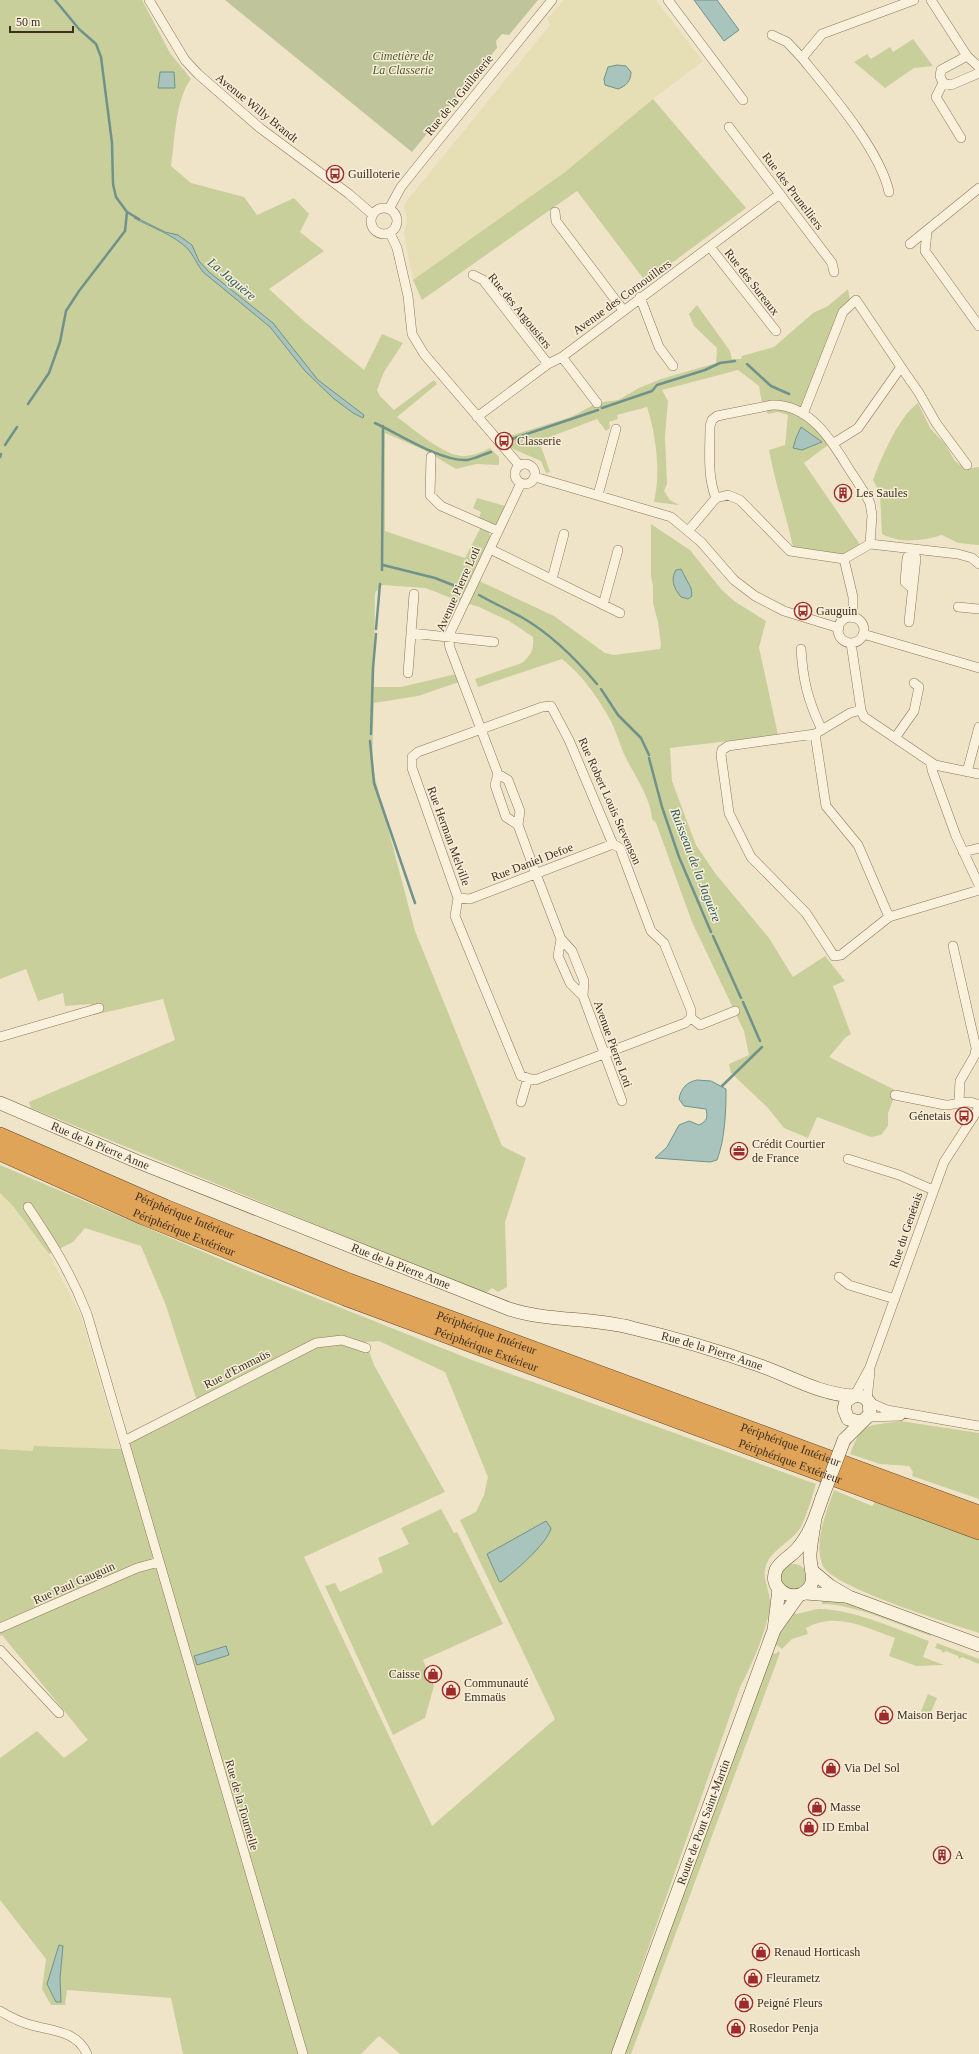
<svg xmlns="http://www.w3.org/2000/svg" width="979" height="2054" font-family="'Times New Roman',serif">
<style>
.farmland{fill:#e6deb5}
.green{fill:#c9cf9b;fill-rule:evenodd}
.cemetery{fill:#bfc49a}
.water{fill:#a9c4bc;stroke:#6f938a}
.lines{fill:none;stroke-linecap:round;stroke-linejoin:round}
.stream{stroke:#6f938a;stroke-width:2.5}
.street-casing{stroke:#8d765c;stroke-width:10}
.secondary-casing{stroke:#6f573f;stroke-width:14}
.highway-casing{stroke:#5b4430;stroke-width:18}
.street{stroke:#faf1dc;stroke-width:9}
.secondary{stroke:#faf1dc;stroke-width:13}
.highway{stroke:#e0a458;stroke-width:17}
.secondary-bridge-casing{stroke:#6f573f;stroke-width:14;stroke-linecap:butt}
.secondary-bridge{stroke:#faf1dc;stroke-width:13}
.labels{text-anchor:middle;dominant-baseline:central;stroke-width:3;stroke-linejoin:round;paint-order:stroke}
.park-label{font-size:12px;font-style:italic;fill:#4d5a26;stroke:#f7eed8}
.street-label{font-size:12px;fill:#3d2e20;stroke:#f7eed8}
.poi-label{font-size:12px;fill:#3d2e20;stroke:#f7eed8;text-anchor:start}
.water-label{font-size:13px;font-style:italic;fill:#2f5d5a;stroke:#f7eed8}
</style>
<rect width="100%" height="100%" fill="#f0e4c8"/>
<path class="farmland" d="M564,0H656L703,61L653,99L565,172L413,280L404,234L407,219L404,208L405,203L550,25L547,19Z
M0,1193L13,1206L49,1254L81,1316L120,1449L34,1446V1451L0,1449Z"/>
<path class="green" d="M0,0H142L170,53L191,79C175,100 175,141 171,166L191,183L244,197L257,215L294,198L309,214L300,232L324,251L269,289L304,321L364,370L382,334L403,343L384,372L377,390L380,396L394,410L434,380L437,384L397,417C414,429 443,456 464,456C473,456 482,452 490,448L499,457V465L476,464L456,469L424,450L385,433V531L465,558L484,521L479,518L481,512L473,508L477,498L505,506L498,523L493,525L489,533L491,538L473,578L554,616L605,653L614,655L660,649L661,645L658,622L653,603V586L651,576V524L690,550L721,589L734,601L766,621L759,647L778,735L670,748L672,781L696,845L715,873L769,938L793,977L825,956L845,981L833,986L851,1034L846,1037L829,1057L893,1089L895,1095L888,1113V1126L881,1135L871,1137L817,1117L808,1138L784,1128L768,1108L731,1073L729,1064L749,1055L744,1031L692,922L656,823L652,819C652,801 634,774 626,758C619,744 616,729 608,716C596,695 581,674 562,659L478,687L475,679L522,663C532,654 534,649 533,637L509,621L479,607L453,599L436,592L425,588L382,585L375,593L374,687H401L456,674L459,682L418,696L374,703L372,762L376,782L415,931L502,1146L526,1158L505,1222L507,1287L498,1292L492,1288L487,1292L478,1291L31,1108L29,1102L175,1040L163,999L94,1015L91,1004L65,1006L63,993L38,1001L26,969L0,979Z
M913,39L933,66L914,68L885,88L854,62L867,54L871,59L890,47L893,52Z
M653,99L746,208L646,282L577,191L422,300L413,280L565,172Z
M848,289L850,300L798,416C810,423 824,432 828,445L804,463L861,546L841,555L793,547C786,514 775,483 769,450L785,445L788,415L778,412L768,414L762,404L759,386L738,370L662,390L668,401L665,437L667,484L664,491L670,500L679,505L654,502C661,473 656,434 647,407L617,415L618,419L609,422L610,428L606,431L597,419L539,441L550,472L546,473L541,461L511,448L503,438L571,417L597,403L618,400L639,388L661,379L716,363L717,348L694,326L689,314L697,305L730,351L732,359H741L742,356L774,347L813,313L828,306Z
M918,403L930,428L945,444L955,461L965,469L979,467V545L958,543L942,535C921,541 902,544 882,534L880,493L873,480C881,458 899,416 918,403Z
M0,1165L241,1268L472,1360L816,1484C812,1497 806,1519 799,1530C789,1543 772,1550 766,1565C761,1580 772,1593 770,1607C766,1632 752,1665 740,1687L611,2054H400L379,2036L361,2054H183L171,1998L67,1990L65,2005H51L42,1989L46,1959L0,1900V1758L37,1731L64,1758L88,1740L2,1635L0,1636V1449L33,1451L34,1446L120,1449L134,1438L199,1407L165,1303L141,1246L85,1228L73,1242L49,1254L13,1206L0,1193ZM379,1341L445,1372L488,1477L484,1495L476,1512L460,1520L555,1719L432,1826L304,1557L445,1492L374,1365L366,1342Z
M900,1421L979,1433V1499L912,1476L913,1472L909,1466L880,1464L850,1454C863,1420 867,1427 900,1421Z
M834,1490L872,1506L875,1502L979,1539V1633C953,1624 829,1587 822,1564C814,1540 826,1513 834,1490Z
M441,1509L454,1533L457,1532L503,1624L423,1660L434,1686L425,1718L393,1735L325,1586L335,1583L340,1592L383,1572L378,1558L409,1544L401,1528Z
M781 1577a13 13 0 1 1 26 0a13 13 0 1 1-26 0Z
M823,1596L850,1604L931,1634V1636C902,1626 851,1603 822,1604Z
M818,1609C850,1608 899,1630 929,1641L923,1657L944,1665L916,1666L889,1656L895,1638C866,1628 836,1611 806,1628L808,1634L792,1639L782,1649L775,1644L780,1628L791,1610L796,1614Z
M937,1643L979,1659V1664L962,1657L959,1659L958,1656L946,1651L943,1653L941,1650L935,1648Z
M778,1651L780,1653L631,2054H622L680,1901L687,1888L685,1886L772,1653L776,1654Z
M928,1694L937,1698L931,1712L926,1716L923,1714L921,1711Z"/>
<path class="cemetery" d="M225,0H538L509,35L502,34L496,41L497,48L412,152Z"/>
<path class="water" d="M694,0H717L739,30L724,41Z
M617,65L626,66L631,72C631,81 626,86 618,89L605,85L604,79L608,67Z
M160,72H174L175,88H158Z
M134,218H137L165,232L178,235L192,245L199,261L209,272L273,323L318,380L364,415L363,418L353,413L333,398L305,371L270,327L203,272C199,267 191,252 188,249C174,235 151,227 134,218Z
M801,427L822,442L802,450L793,448L796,438Z
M681,569L691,588L692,596L688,599L681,597C674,588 670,580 676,570Z
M697,1080L711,1081L726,1089C726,1112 725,1139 717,1160L710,1162L655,1158L667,1147L679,1125L689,1121L699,1125C707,1121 708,1118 706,1109L684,1106L679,1099C681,1088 687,1082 697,1080Z
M546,1521L551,1528C548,1543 514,1572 501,1582L499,1581L487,1554Z
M226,1646L229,1655L197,1665L194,1656Z
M59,1945L63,1946L60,1978L61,2002H56L47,1984Z"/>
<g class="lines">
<path class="stream" d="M55,0L79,29L96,44L101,57L112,143L113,184L116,197L127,212L139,219
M747,364L771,386L789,394
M28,404L49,373L60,342L66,311L79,291L125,231L127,212
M602,408L652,391L657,385L705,370L720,363L735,361
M375,423C399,434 442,462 467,460C475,459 484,454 491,452
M509,440L598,410
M5,445L17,427
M0,457L1,454
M383,565L435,578L463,589
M382,570L383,426
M479,595C493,603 509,610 523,618C552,635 576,659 597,684
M376,629L380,584
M601,689L618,715L641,738L649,755
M371,734L373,668L376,634
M370,741L374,783L415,903
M649,758L662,807L679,857L711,932
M713,936L741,998
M743,1002L760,1041
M722,1086L762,1047"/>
<defs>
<path id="street" d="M149,0L185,60L198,74L260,128L349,194L372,214
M668,0L743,100
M931,0L967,56L941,70L940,76L943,83L936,97L961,138
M772,35L787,42L802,58
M967,56L979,67
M943,83L951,85L979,73
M729,127L832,263L834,272
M889,192C880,150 829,91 802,58L822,34L914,0
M371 221a13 13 0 1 1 26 0a13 13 0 1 1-26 0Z
M389,209L401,187L425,157L552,0
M555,212L556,221L623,310
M927,232L925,251L979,326
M390,233L397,248L408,296L412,334L424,354L519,465
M910,244L979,188
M710,247L776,331
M473,275L483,280L548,364
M640,297L659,347L673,366
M562,357L597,403
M901,367L919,393L936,423L967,465
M803,414L843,312L856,300L901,367L858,428L834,443
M477,417L548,364L562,357L780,194
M431,457L430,495L441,506L498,531
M515 474a10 10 0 1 1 20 0a10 10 0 1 1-20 0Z
M535,477L671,517L701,542L734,580L755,596L784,611L839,628
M598,495L616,429
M716,498L728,495L740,500L790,551L844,559L853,597V618
M689,530L716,498C707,477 710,449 710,426L712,420L717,416L772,405C810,404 832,441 849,469C856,480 864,491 870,503L872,515L870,544L844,559
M870,544L958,554L972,558L979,564
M490,549L620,613
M912,550L907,558L905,582L913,589
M552,579L564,534
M603,605L618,550
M958,607L979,609
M838 630a13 13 0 1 1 26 0a13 13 0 1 1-26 0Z
M909,622L916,558L912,550
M411,633L494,642
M863,634L979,668
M851,643L861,710L864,717L935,765L979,774
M801,649C803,681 808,701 822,730
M408,673L414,594
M551,706L569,740L609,835L613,844L620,848L651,931L664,943L691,1010V1018L685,1023L535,1080L521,1076L455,916L458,898L412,768V757L418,752L542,707Z
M861,710L850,713L815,734L728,746L722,750L721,755L729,813L751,857L806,913L834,956L841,955L889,917L979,890
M815,734L826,806L858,845L889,917
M895,738L914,711L919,687L914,683
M931,763L932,770L956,836L979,885
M967,772L979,727
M498,774L508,780L520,811L518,825L536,874L561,939L572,951L584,981L583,996
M518,825L506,817L495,785L498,774L450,648L448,637L521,483
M963,852L979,848
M458,898L470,899L613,844
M561,939L558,956L570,983L583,996L622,1101
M953,946L976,1048L975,1055L960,1081L959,1101
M691,1018L700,1025L735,1011
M0,1037L99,1008
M895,1095L945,1105C958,1105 966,1098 979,1105
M521,1102L528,1078
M848,1159L899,1175L933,1190
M28,1207C52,1243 71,1273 87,1314L303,2054
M839,1277L849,1285L895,1299
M855,1395L870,1367L944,1162L979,1108
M867,1400L870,1371
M869,1402L887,1410L979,1426
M868,1417L900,1416
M124,1441L316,1343L342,1340L366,1348
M0,1628L137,1568L159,1562
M0,1650L59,1713
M0,2011C10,2017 20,2022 31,2025C53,2031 77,2031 87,2054"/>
<g id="secondary">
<path id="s1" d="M0,1103L136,1161L509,1309C549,1322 592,1317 632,1328C675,1338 719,1351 761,1366C792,1377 819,1394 853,1396"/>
<path d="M844,1440L870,1414L869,1402L864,1397L855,1395L846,1401L844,1409L848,1419L860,1422"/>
<path d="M815,1519C813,1530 811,1542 810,1554C809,1569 820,1584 802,1594C787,1600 769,1587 776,1570C780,1561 792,1556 798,1548C810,1534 816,1516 822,1498"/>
<path d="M812,1571L830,1586L849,1597L979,1645"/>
<path d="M806,1593L844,1596"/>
<path d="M776,1627L798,1596"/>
<path id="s2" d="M618,2054L774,1630L779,1589"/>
</g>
<g id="highway">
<path id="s3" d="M0,1136L165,1208L349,1282L979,1514"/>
<path id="s4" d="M0,1152L143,1216L345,1297L979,1531"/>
</g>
</defs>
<use href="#street" class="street-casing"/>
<use href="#secondary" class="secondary-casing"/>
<use href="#highway" class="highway-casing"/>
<use href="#street" class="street"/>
<use href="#secondary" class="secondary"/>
<use href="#highway" class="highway"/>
<defs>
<path id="secondary-bridge" d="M822,1498L844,1440"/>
</defs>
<use href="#secondary-bridge" class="secondary-bridge-casing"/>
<use href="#secondary-bridge" class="secondary-bridge"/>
</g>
<defs>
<symbol id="bus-ring" viewBox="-11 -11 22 22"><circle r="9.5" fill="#f7eed8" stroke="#9e2a2b" stroke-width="1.5"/><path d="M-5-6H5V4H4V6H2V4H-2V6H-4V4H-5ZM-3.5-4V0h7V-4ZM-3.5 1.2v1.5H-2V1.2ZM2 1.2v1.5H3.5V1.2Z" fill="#9e2a2b"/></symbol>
<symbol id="building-ring" viewBox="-11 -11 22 22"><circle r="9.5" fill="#f7eed8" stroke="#9e2a2b" stroke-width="1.5"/><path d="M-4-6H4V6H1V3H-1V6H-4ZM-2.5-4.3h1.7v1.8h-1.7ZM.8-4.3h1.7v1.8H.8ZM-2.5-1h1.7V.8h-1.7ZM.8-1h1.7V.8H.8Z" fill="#9e2a2b"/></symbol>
<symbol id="office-ring" viewBox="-11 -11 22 22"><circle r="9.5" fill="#f7eed8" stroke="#9e2a2b" stroke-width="1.5"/><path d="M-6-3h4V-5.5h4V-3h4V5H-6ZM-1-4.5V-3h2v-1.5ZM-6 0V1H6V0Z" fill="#9e2a2b"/></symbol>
<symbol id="shop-ring" viewBox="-11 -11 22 22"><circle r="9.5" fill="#f7eed8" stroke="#9e2a2b" stroke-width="1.5"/><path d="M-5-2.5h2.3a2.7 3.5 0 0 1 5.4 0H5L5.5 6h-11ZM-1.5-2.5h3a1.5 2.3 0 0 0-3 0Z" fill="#9e2a2b"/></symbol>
</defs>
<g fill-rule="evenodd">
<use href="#bus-ring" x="325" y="164" width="20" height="20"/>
<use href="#bus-ring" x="494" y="431" width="20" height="20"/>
<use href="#building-ring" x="833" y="483" width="20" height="20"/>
<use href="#bus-ring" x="793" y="601" width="20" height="20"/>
<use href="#bus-ring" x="954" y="1106" width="20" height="20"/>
<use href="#office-ring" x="729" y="1141" width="20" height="20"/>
<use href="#shop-ring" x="423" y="1664" width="20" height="20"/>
<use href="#shop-ring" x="441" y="1680" width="20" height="20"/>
<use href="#shop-ring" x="874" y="1705" width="20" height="20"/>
<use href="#shop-ring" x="821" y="1758" width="20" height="20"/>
<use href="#shop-ring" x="807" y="1797" width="20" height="20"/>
<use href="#shop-ring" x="799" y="1817" width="20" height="20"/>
<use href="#building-ring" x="932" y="1845" width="20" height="20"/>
<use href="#shop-ring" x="751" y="1942" width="20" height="20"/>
<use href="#shop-ring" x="743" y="1968" width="20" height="20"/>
<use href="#shop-ring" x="734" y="1993" width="20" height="20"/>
<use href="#shop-ring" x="726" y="2018" width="20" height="20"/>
</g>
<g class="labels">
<g class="park-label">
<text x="403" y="56">Cimetière de<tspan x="403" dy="14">La Classerie</tspan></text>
</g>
<g class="street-label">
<text transform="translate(459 95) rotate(-51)">Rue de la Guilloterie</text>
<text transform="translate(257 108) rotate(39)">Avenue Willy Brandt</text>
<text transform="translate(793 191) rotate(53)">Rue des Prunelliers</text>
<text transform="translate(752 282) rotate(52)">Rue des Sureaux</text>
<text transform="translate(622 297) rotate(-36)">Avenue des Cornouillers</text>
<text transform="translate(520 311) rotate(51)">Rue des Argousiers</text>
<text transform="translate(458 589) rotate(-66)">Avenue Pierre Loti</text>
<text transform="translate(610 801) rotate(66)">Rue Robert Louis Stevenson</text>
<text transform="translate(449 836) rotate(70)">Rue Herman Melville</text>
<text transform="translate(532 862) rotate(-21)">Rue Daniel Defoe</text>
<text transform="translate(613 1044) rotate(70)">Avenue Pierre Loti</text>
<text stroke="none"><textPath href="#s1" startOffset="109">Rue de la Pierre Anne</textPath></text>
<text stroke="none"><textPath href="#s3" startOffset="201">Périphérique Intérieur</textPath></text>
<text transform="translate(906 1230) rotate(-71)">Rue du Genétais</text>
<text stroke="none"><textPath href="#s4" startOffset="201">Périphérique Extérieur</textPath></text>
<text stroke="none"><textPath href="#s1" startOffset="433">Rue de la Pierre Anne</textPath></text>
<text stroke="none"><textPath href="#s3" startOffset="525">Périphérique Intérieur</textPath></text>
<text stroke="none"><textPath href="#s4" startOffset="525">Périphérique Extérieur</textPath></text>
<text stroke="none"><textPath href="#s1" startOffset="757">Rue de la Pierre Anne</textPath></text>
<text transform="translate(237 1369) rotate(-27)">Rue d'Emmaüs</text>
<text stroke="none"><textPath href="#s3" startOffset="849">Périphérique Intérieur</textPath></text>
<text stroke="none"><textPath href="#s4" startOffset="849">Périphérique Extérieur</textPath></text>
<text transform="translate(74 1583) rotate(-24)">Rue Paul Gauguin</text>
<text transform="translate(242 1805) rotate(74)">Rue de la Tournelle</text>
<text stroke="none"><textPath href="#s2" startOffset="247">Route de Pont Saint-Martin</textPath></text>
</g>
<g class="poi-label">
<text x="348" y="174">Guilloterie</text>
<text x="517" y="441">Classerie</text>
<text x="856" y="493">Les Saules</text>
<text x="816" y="611">Gauguin</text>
<text x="951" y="1116" text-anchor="end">Génetais</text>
<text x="752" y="1144">Crédit Courtier<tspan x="752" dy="14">de France</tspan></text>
<text x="420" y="1674" text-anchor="end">Caisse</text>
<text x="464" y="1683">Communauté<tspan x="464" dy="14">Emmaüs</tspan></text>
<text x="897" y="1715">Maison Berjac</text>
<text x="844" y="1768">Via Del Sol</text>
<text x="830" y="1807">Masse</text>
<text x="822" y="1827">ID Embal</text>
<text x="955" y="1855">A</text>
<text x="774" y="1952">Renaud Horticash</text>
<text x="766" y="1978">Fleurametz</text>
<text x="757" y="2003">Peigné Fleurs</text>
<text x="749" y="2028">Rosedor Penja</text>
</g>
<g class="water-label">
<text transform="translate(232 279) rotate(40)">La Jaguère</text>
<text transform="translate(696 865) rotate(69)">Ruisseau de la Jaguère</text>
</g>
</g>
<path d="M10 26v6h63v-6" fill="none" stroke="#3d2e20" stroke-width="2"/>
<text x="16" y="26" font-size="12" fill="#3d2e20" stroke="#f7eed8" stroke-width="3" paint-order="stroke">50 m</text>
</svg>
